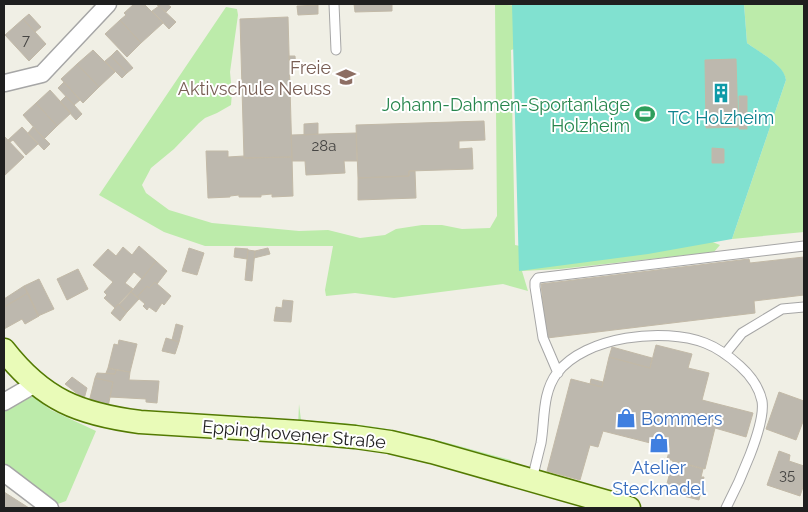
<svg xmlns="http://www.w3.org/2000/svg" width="808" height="512" font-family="Raleway,sans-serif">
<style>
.grass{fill:#bcebaa}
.pitch{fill:#81e1d0}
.building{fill:#bdb8ae;stroke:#c2b9a7}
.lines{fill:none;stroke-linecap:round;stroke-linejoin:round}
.service-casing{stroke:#a6a6a6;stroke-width:11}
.minor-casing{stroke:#a6a6a6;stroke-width:19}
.secondary-casing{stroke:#537a02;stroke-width:25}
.service{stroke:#fff;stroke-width:9}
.minor{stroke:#fff;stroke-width:16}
.secondary{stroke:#e9fbb8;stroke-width:22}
.labels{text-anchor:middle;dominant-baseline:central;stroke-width:4;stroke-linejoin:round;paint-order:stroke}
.number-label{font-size:15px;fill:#464543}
.education-label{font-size:18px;fill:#785e54;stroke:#fff;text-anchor:end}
.leisure-label{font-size:18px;fill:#27864d;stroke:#fff;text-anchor:end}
.culture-label{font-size:18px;fill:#0d838f;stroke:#fff}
.shop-label{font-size:18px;fill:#366cbe;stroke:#fff;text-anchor:start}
.street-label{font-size:18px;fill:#1f1f1f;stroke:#fff}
</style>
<rect width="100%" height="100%" fill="#f0efe5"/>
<path class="grass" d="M495,4L519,6L524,46L511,50L515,245L520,246L710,241L720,245L714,252L560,269L522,271L528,291L503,284L394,298L355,293L326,296L325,290L333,246H205L164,232L99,195L226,7L237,9L238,15L230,72L232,93L231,105L217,113L205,118L199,123L174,149L151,168L142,185L146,193L169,210L212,223L299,231L328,230L360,238L385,235L396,229L422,225H442L462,229L490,228L497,216Z
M744,4H804V232L732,239L786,80C783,64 760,53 747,43Z
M29,393L51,410L96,431L66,501L55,505L4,467V408Z
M299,404L301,420C332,422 362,424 393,430C433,438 472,450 511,460L510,466L298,426Z"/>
<path class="pitch" d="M512,4H744L747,43C760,53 784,64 786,80L732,239L648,254L519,271Z"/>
<path class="building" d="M134,4H144L163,23L141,43L120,20L126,15L124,13Z
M156,4H167L171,7L166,12Z
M354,4H392V11L355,12Z
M318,5V14L298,15L297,6Z
M159,6L176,22L169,29L152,11Z
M29,14L41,27L35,32L23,19Z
M288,17L292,157L244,158L240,19Z
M23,19L46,44L29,61L5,35Z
M120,20L141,43L127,57L105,34Z
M93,50L115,72L99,87L77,64Z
M117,50L133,68L127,73L111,56Z
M111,56L127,73L122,78L105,61Z
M289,56H295L296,69H290Z
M736,59L738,127L706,128L705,60Z
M77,64L99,87L83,103L61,79Z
M64,82L80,100L74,105L58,88Z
M50,90L71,113L57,126L36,103Z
M66,96L82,114L76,120L60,102Z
M739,96H747V129H739Z
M36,103L57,126L44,139L23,115Z
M484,121L485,140L459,141V149L472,148L473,169L409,171V176L358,178L356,125Z
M318,123V134L304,135V124Z
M22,127L38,144L26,155L13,140L10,142L8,140Z
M33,127L50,144L44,150L28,133Z
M356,133L357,161H344L345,173L306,175L305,161H292L291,135Z
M4,136L24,157L4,176Z
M712,148L724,149V163H712Z
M206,151H228V157L244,156V158L292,157L293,196L272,197V194L261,195V197H239V195L230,196V197L208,198Z
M409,171H415L416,198L358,200V178L409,176Z
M139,246L156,261L142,279L134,272L125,283L133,289L115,308L104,298L107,295L104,292L113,282L93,265L108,249L116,256L123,247L132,255Z
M189,248L204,253L197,275L182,271Z
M235,248L248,249L247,259L234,257Z
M268,248L270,254L254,258L255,251Z
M248,250L255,251L252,281L245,280Z
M804,257V295L754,301L755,313L547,338L541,284L749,259L750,263Z
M156,261L167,271L157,284L155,282L149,288L147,286L137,297L131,292Z
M78,269L88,289L67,300L57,279Z
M39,279L54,309L38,316L24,286Z
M155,282L171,296L164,305L162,303L156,312L149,307L147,310L143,306L145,304L137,297L147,286L149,288Z
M24,286L28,293L4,307V299Z
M131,292L139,299L127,312L119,305Z
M28,293L39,316L25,324L22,319L4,329V307Z
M283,300L293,301L291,322L274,321L276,307L282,308Z
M118,304L127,312L120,321L111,313Z
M176,324L183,326L179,342L172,340Z
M166,338L179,342L175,354L162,351Z
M119,340L137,344L130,372L108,368L114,344L118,345Z
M656,345L692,354L688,368L709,373L702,400L753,413L746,437L715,428L705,469L667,459L670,448L603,431L598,447L590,445L580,480L547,471L571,379L602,387L609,357L650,368Z
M612,347L652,358L650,368L609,357Z
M108,368L116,370L115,374L106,373Z
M116,370L130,372L129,380L159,381L157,403L146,402V399L110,397L113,382L95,378L97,373L115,374Z
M72,377L87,388L84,399L65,384Z
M95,378L113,382L108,407L89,402Z
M591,379L603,382L602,387L590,384Z
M779,392L804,401V419L796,440L766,429Z
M779,451L790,455L789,461L804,466V484L800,496L767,485Z
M673,461L703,469L701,477H704L699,500L665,491Z
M4,492L29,508H4Z"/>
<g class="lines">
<defs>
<path id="service" d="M334,4L336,50
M725,354L742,333L782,309L804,307
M558,373L543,338L535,287V282L538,278L804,246
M532,480C535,467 538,455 541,443C545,419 542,393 557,373C585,336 664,327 705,343C718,348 730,357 740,366C750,375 759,387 762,401C766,425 738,485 726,508"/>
<path id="minor" d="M5,83L42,74L108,4
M4,402L35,384
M4,473L50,508"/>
<path id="secondary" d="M4,350C43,400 79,414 140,422L300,432L355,437L390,442L432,452L629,508"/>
</defs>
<use href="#service" class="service-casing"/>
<use href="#minor" class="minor-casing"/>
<use href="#secondary" class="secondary-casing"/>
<use href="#service" class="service"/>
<use href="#minor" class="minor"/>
<use href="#secondary" class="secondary"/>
</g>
<defs>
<symbol id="school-bare" viewBox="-9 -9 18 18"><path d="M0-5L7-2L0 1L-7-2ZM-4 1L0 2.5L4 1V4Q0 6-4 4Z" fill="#8d6e63" stroke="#fff" stroke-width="2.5" paint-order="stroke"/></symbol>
<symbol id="building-bare" viewBox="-9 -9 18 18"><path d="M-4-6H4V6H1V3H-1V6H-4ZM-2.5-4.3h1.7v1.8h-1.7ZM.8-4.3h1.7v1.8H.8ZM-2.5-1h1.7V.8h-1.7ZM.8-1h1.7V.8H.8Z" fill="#0f9aa8" stroke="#fff" stroke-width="2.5" paint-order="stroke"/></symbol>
<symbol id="stadium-bare" viewBox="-9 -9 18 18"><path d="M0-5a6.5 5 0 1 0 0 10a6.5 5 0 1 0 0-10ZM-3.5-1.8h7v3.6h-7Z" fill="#2e9e5b" stroke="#fff" stroke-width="2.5" paint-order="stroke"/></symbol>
<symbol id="shop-bare" viewBox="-9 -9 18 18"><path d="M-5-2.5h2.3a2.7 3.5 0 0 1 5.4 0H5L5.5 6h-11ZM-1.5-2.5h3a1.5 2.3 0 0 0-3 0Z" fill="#3f7fe0" stroke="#fff" stroke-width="2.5" paint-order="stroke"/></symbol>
</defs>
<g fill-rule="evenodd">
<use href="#school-bare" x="332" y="63" width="28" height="28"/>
<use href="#building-bare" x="707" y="79" width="28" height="28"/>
<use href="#stadium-bare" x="631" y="100" width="28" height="28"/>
<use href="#shop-bare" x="612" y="404" width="28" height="28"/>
<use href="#shop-bare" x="645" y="429" width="28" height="28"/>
</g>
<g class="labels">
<g class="number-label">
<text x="26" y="40">7</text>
<text x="324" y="146">28a</text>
<text x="787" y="475">35</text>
</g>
<g class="education-label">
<text x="331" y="67">Freie<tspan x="331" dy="21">Aktivschule Neuss</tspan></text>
</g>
<g class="leisure-label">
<text x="630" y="104">Johann-Dahmen-Sportanlage<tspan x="630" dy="21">Holzheim</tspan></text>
</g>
<g class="culture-label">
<text x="721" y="117">TC Holzheim</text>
</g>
<g class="shop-label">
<text x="641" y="418">Bommers</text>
<text x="659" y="467" text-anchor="middle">Atelier<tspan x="659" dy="21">Stecknadel</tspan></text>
</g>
<g class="street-label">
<text transform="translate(294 434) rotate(5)">Eppinghovener Straße</text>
</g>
</g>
<rect width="808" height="512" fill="none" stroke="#1f1f1f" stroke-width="10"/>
</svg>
